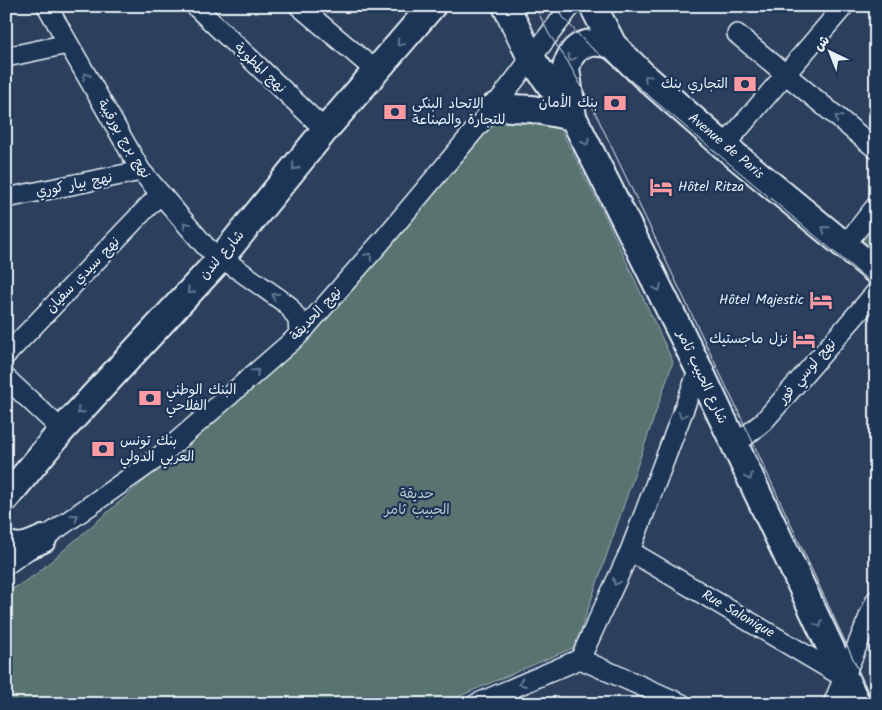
<svg xmlns="http://www.w3.org/2000/svg" width="882" height="710" font-family="Kalam,'Playpen Sans Arabic',sans-serif">
<style>
.green{fill:#587370;stroke:#a0b2b4}
.lines{fill:none;stroke-linecap:round;stroke-linejoin:round}
.minor-casing{stroke:#e8f1f8;stroke-width:22}
.secondary-casing{stroke:#e8f1f8;stroke-width:30}
.minor{stroke:#1d3557;stroke-width:19}
.secondary{stroke:#1d3557;stroke-width:26}
.tram{stroke:#e8f1f8;stroke-width:1}
.oneway{stroke:#64778f}
.labels{text-anchor:middle;dominant-baseline:central;stroke-width:4.5;stroke-linejoin:round;paint-order:stroke}
.street-label{font-size:14px;fill:#e8f1f8;stroke:#1d3557}
.poi-label{font-size:14px;fill:#e8f1f8;stroke:#1d3557;text-anchor:end}
.park-label{font-size:14px;fill:#b6c5c8;stroke:#1d3557}
</style>
<rect width="100%" height="100%" fill="#2c3f5d"/>
<filter id="ink" filterUnits="userSpaceOnUse"><feTurbulence type="fractalNoise" baseFrequency=".02" numOctaves="2"/><feDisplacementMap in="SourceGraphic" scale="10" xChannelSelector="R" yChannelSelector="G"/><feConvolveMatrix kernelMatrix="1 2 1 2 8 2 1 2 1" color-interpolation-filters="sRGB"/></filter>
<g filter="url(#ink)">
<path class="green" d="M499,118L559,126L606,218L673,362L575,647L441,704H12L6,699V593L35,575L306,341Z
M876,221V260L857,244Z"/>
<g class="lines">
<defs>
<path id="minor" d="M47,6L141,171L206,247L288,305L298,320L299,335
M195,6L325,130
M299,6L376,71
M737,34L876,149
M6,57L68,44
M724,146L844,6
M6,198L141,171
M845,245L876,206
M6,355L160,194
M6,378L62,430
M734,446L764,421L876,292
M630,551L845,678
M6,565L160,456L299,335L381,242L494,107L571,6
M580,659L682,704
M476,704L580,659L630,551L699,369
M833,704L876,600"/>
<path id="secondary" d="M506,6L531,58L573,117L618,206L699,369L857,704
M593,6L613,45L642,74L724,146L876,271
M494,107L532,109L573,117L566,68C573,42 589,40 613,45
M6,498L62,430L221,258L325,130L432,6
M6,544C20,550 30,545 43,539"/>
</defs>
<use href="#minor" class="minor-casing"/>
<use href="#secondary" class="secondary-casing"/>
<use href="#minor" class="minor"/>
<use href="#secondary" class="secondary"/>
<path class="tram" d="M535,6L549,34L568,62L592,106L749,434L874,704
M557,6L563,17L586,43L876,287"/>
</g>
<defs><path id="oneway-chevron" d="M-2-3.5L2.5 0L-2 3.5" fill="none" stroke-width="1.6" stroke-linecap="round" stroke-linejoin="round" transform="scale(1.25)"/></defs>
<g class="oneway">
<use href="#oneway-chevron" transform="translate(400 43) rotate(131)"/>
<use href="#oneway-chevron" transform="translate(571 58) rotate(120)"/>
<use href="#oneway-chevron" transform="translate(86 76) rotate(-120)"/>
<use href="#oneway-chevron" transform="translate(647 78) rotate(-138)"/>
<use href="#oneway-chevron" transform="translate(838 118) rotate(-140)"/>
<use href="#oneway-chevron" transform="translate(586 142) rotate(63)"/>
<use href="#oneway-chevron" transform="translate(295 167) rotate(129)"/>
<use href="#oneway-chevron" transform="translate(186 225) rotate(-130)"/>
<use href="#oneway-chevron" transform="translate(825 229) rotate(-141)"/>
<use href="#oneway-chevron" transform="translate(369 256) rotate(-49)"/>
<use href="#oneway-chevron" transform="translate(658 288) rotate(64)"/>
<use href="#oneway-chevron" transform="translate(190 291) rotate(133)"/>
<use href="#oneway-chevron" transform="translate(275 296) rotate(-145)"/>
<use href="#oneway-chevron" transform="translate(256 372) rotate(-41)"/>
<use href="#oneway-chevron" transform="translate(80 411) rotate(133)"/>
<use href="#oneway-chevron" transform="translate(682 415) rotate(111)"/>
<use href="#oneway-chevron" transform="translate(749 477) rotate(65)"/>
<use href="#oneway-chevron" transform="translate(75 517) rotate(-36)"/>
<use href="#oneway-chevron" transform="translate(616 582) rotate(115)"/>
<use href="#oneway-chevron" transform="translate(819 624) rotate(65)"/>
<use href="#oneway-chevron" transform="translate(522 683) rotate(156)"/>
</g>
</g>
<defs>
<symbol id="bank-bare" viewBox="-9 -9 18 18"><path d="M-6-4H6V4H-6ZM0-2.3a2.3 2.3 0 1 0 0 4.6a2.3 2.3 0 1 0 0-4.6Z" fill="#ff9aa2" stroke="#1d3557" stroke-width="2.5" paint-order="stroke"/></symbol>
<symbol id="hotel-bare" viewBox="-9 -9 18 18"><path d="M-6-4.5h1.5V1H6V5H4.5V3h-9V5H-6ZM-4 0a1.8 1.8 0 1 1 3.6 0ZM.5 0V-2.5h3Q6-2.5 6 0Z" fill="#ff9aa2" stroke="#1d3557" stroke-width="2.5" paint-order="stroke"/></symbol>
</defs>
<g fill-rule="evenodd">
<use href="#bank-bare" x="729" y="68" width="32" height="32"/>
<use href="#bank-bare" x="599" y="87" width="32" height="32"/>
<use href="#bank-bare" x="379" y="96" width="32" height="32"/>
<use href="#hotel-bare" x="645" y="171" width="32" height="32"/>
<use href="#hotel-bare" x="805" y="284" width="32" height="32"/>
<use href="#hotel-bare" x="788" y="323" width="32" height="32"/>
<use href="#bank-bare" x="134" y="382" width="32" height="32"/>
<use href="#bank-bare" x="87" y="433" width="32" height="32"/>
</g>
<g class="labels">
<g class="street-label">
<text transform="translate(260 68) rotate(44)">نهج المطوية</text>
<text transform="translate(124 139) rotate(59)">نهج برج بورقيبة</text>
<text transform="translate(726 146) rotate(40)">Avenue de Paris</text>
<text transform="translate(74 185) rotate(-11)">نهج بيار كوري</text>
<text transform="translate(222 255) rotate(-49)">شارع لندن</text>
<text transform="translate(83 275) rotate(-46)">نهج سيدي سفيان</text>
<text transform="translate(316 314) rotate(-47)">نهج الحديقة</text>
<text transform="translate(807 371) rotate(-49)">نهج لوسي فور</text>
<text transform="translate(702 377) rotate(65)">شارع الحبيب ثامر</text>
<text transform="translate(738 614) rotate(30)">Rue Salonique</text>
</g>
<g class="poi-label">
<text x="728" y="84">التجاري بنك</text>
<text x="598" y="103">بنك الأمان</text>
<text x="412" y="104" text-anchor="start">الاتحاد البنكي<tspan x="412" dy="16">للتجارة والصناعة</tspan></text>
<text x="678" y="187" text-anchor="start">Hôtel Ritza</text>
<text x="804" y="300">Hôtel Majestic</text>
<text x="788" y="339">نزل ماجستيك</text>
<text x="166" y="390" text-anchor="start">البنك الوطني<tspan x="166" dy="16">الفلاحي</tspan></text>
<text x="120" y="441" text-anchor="start">بنك تونس<tspan x="120" dy="16">العربي الدولي</tspan></text>
</g>
<g class="park-label">
<text x="417" y="494">حديقة<tspan x="417" dy="16">الحبيب ثامر</tspan></text>
</g>
</g>
<rect width="882" height="710" fill="none" stroke="#1d3557" stroke-width="25"/>
<rect x="12" y="12" width="857" height="685" fill="none" stroke="#e8f1f8" stroke-width="2" filter="url(#ink)"/>
<g transform="translate(830 52) rotate(317)" stroke="#1d3557" stroke-width="4" paint-order="stroke">
<path d="M0-4L9 19L0 12L-9 19Z" fill="#e8f1f8"/>
<text y="-8" font-size="14" font-weight="bold" text-anchor="middle" fill="#e8f1f8">ش</text>
</g>
</svg>
